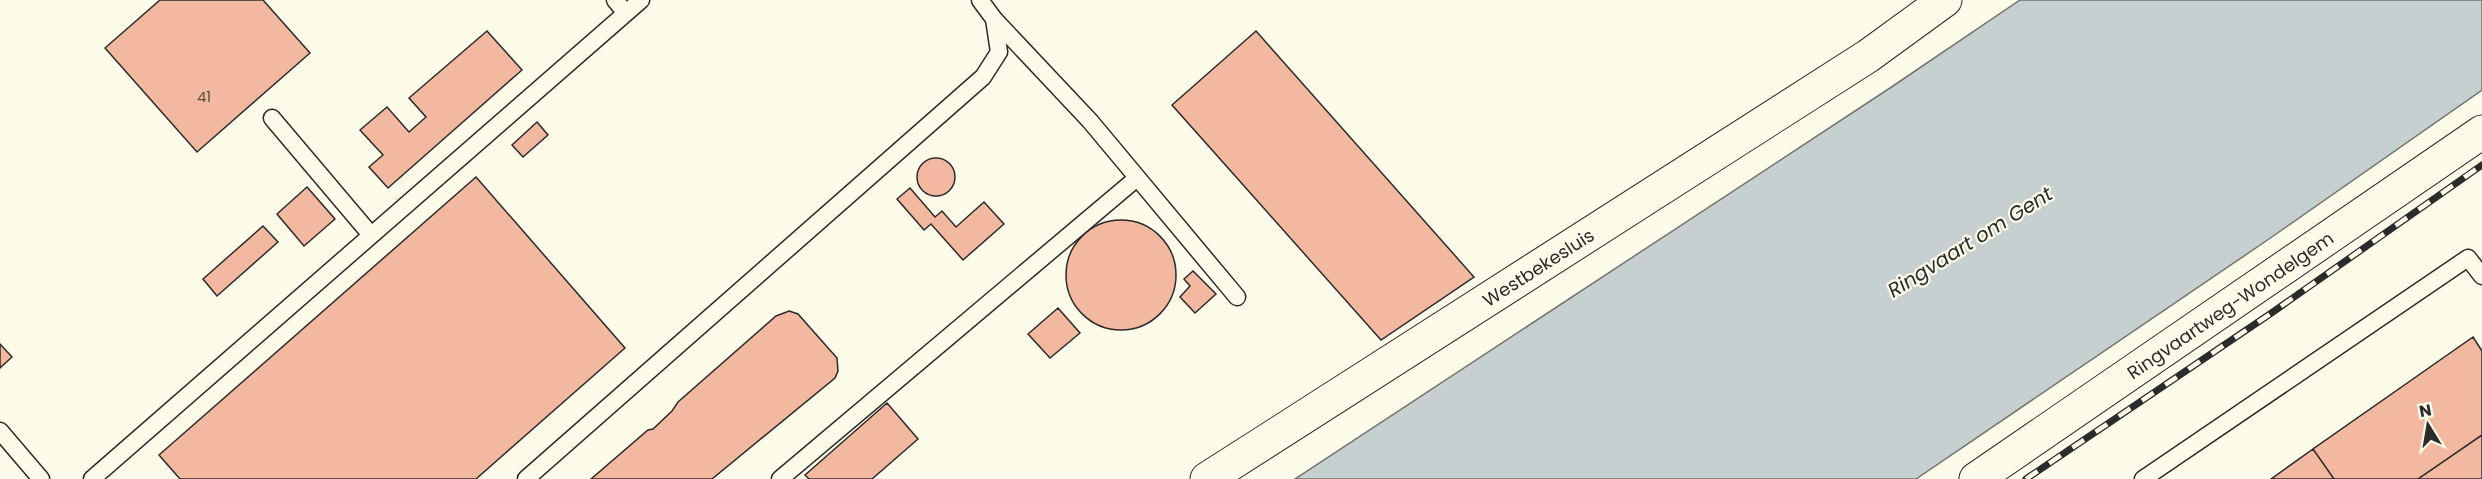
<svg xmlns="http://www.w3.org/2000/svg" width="2482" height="479" font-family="Poppins,sans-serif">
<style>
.water{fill:#c7d0d0;stroke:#74746e;stroke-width:1.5}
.building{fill:#f2b8a0;stroke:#2b2b2b;stroke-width:1.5}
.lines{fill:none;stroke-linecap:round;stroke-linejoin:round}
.lane-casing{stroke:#2b2b2b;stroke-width:19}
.street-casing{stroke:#2b2b2b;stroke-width:35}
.lane{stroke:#fdfbea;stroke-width:16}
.street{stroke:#fdfbea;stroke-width:33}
.rail-casing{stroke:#2b2b2b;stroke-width:7}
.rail{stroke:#fdfbea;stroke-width:4.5;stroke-dasharray:14;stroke-linecap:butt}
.labels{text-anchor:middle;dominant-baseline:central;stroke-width:4.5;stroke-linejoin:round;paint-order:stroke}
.number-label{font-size:15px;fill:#5d4e48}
.street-label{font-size:18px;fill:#2b2b2b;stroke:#fdfbea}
.water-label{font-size:20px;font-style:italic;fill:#2b2b2b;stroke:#fdfbea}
</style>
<rect width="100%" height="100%" fill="#fdfbea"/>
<path class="water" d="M2020,0H2482V90L2269,239L1916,479H1295L1890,88Z"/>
<path class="building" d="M160,0H263L310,53L197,152L105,48Z
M487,31L522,70L388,188L369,167L383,155L360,130L387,107L409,132L426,117L409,98Z
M1256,31L1474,277L1381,340L1172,105Z
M537,122L548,135L523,157L512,145Z
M917 177a19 19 0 1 1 38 0a19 19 0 1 1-38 0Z
M476,177L625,348L476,479H180L159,455Z
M307,187L335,219L304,246L277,214Z
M910,188L935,217L942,211L956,227L984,202L1004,224L963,260L931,224L924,230L897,199Z
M1066 275a55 55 0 1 1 110 0a55 55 0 1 1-110 0Z
M263,226L278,242L217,296L203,279Z
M1193,271L1216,294L1195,313L1180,297L1190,286L1184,279Z
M1058,308L1080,333L1050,358L1028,334Z
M789,311L798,314L837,358L838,371L835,378L712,479H591L648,430L653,429L672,411L678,402L776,316Z
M2473,337L2482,351V435L2418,479H2334L2313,449Z
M0,344L12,357L0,368Z
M887,403L918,439L872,479H809L805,475Z
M2482,435V479H2418Z
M2313,449L2334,479H2271Z"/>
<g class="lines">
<defs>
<path id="lane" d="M615,0L626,13
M994,19L1090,121L1237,297
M272,118L371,235
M0,431L41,479
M92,479L641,0
M526,479L983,77L999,52L994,19L980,0
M780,479L1137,178
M2143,479L2468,258L2482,276"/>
<g id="street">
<path id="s1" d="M1207,479L1868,56L1945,0"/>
<path id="s2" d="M1976,479L2482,132"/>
</g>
</defs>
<use href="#lane" class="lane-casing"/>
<use href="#street" class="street-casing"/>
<use href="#lane" class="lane"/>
<use href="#street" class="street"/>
<defs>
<path id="rail" d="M2026,479L2270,314L2482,165"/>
</defs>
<use href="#rail" class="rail-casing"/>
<use href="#rail" class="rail"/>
</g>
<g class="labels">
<g class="number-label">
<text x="204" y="96">41</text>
</g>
<g class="street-label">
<text stroke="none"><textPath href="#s1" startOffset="393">Westbekesluis</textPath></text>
<text stroke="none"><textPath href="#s2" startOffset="308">Ringvaartweg-Wondelgem</textPath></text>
</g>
<g class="water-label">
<text transform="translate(1970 242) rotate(-32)">Ringvaart om Gent</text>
</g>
</g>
<g transform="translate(2428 425) rotate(349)" stroke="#fdfbea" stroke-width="4.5" paint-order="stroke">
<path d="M0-4.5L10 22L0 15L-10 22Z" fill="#2b2b2b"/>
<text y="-9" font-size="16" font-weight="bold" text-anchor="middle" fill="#2b2b2b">N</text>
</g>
</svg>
